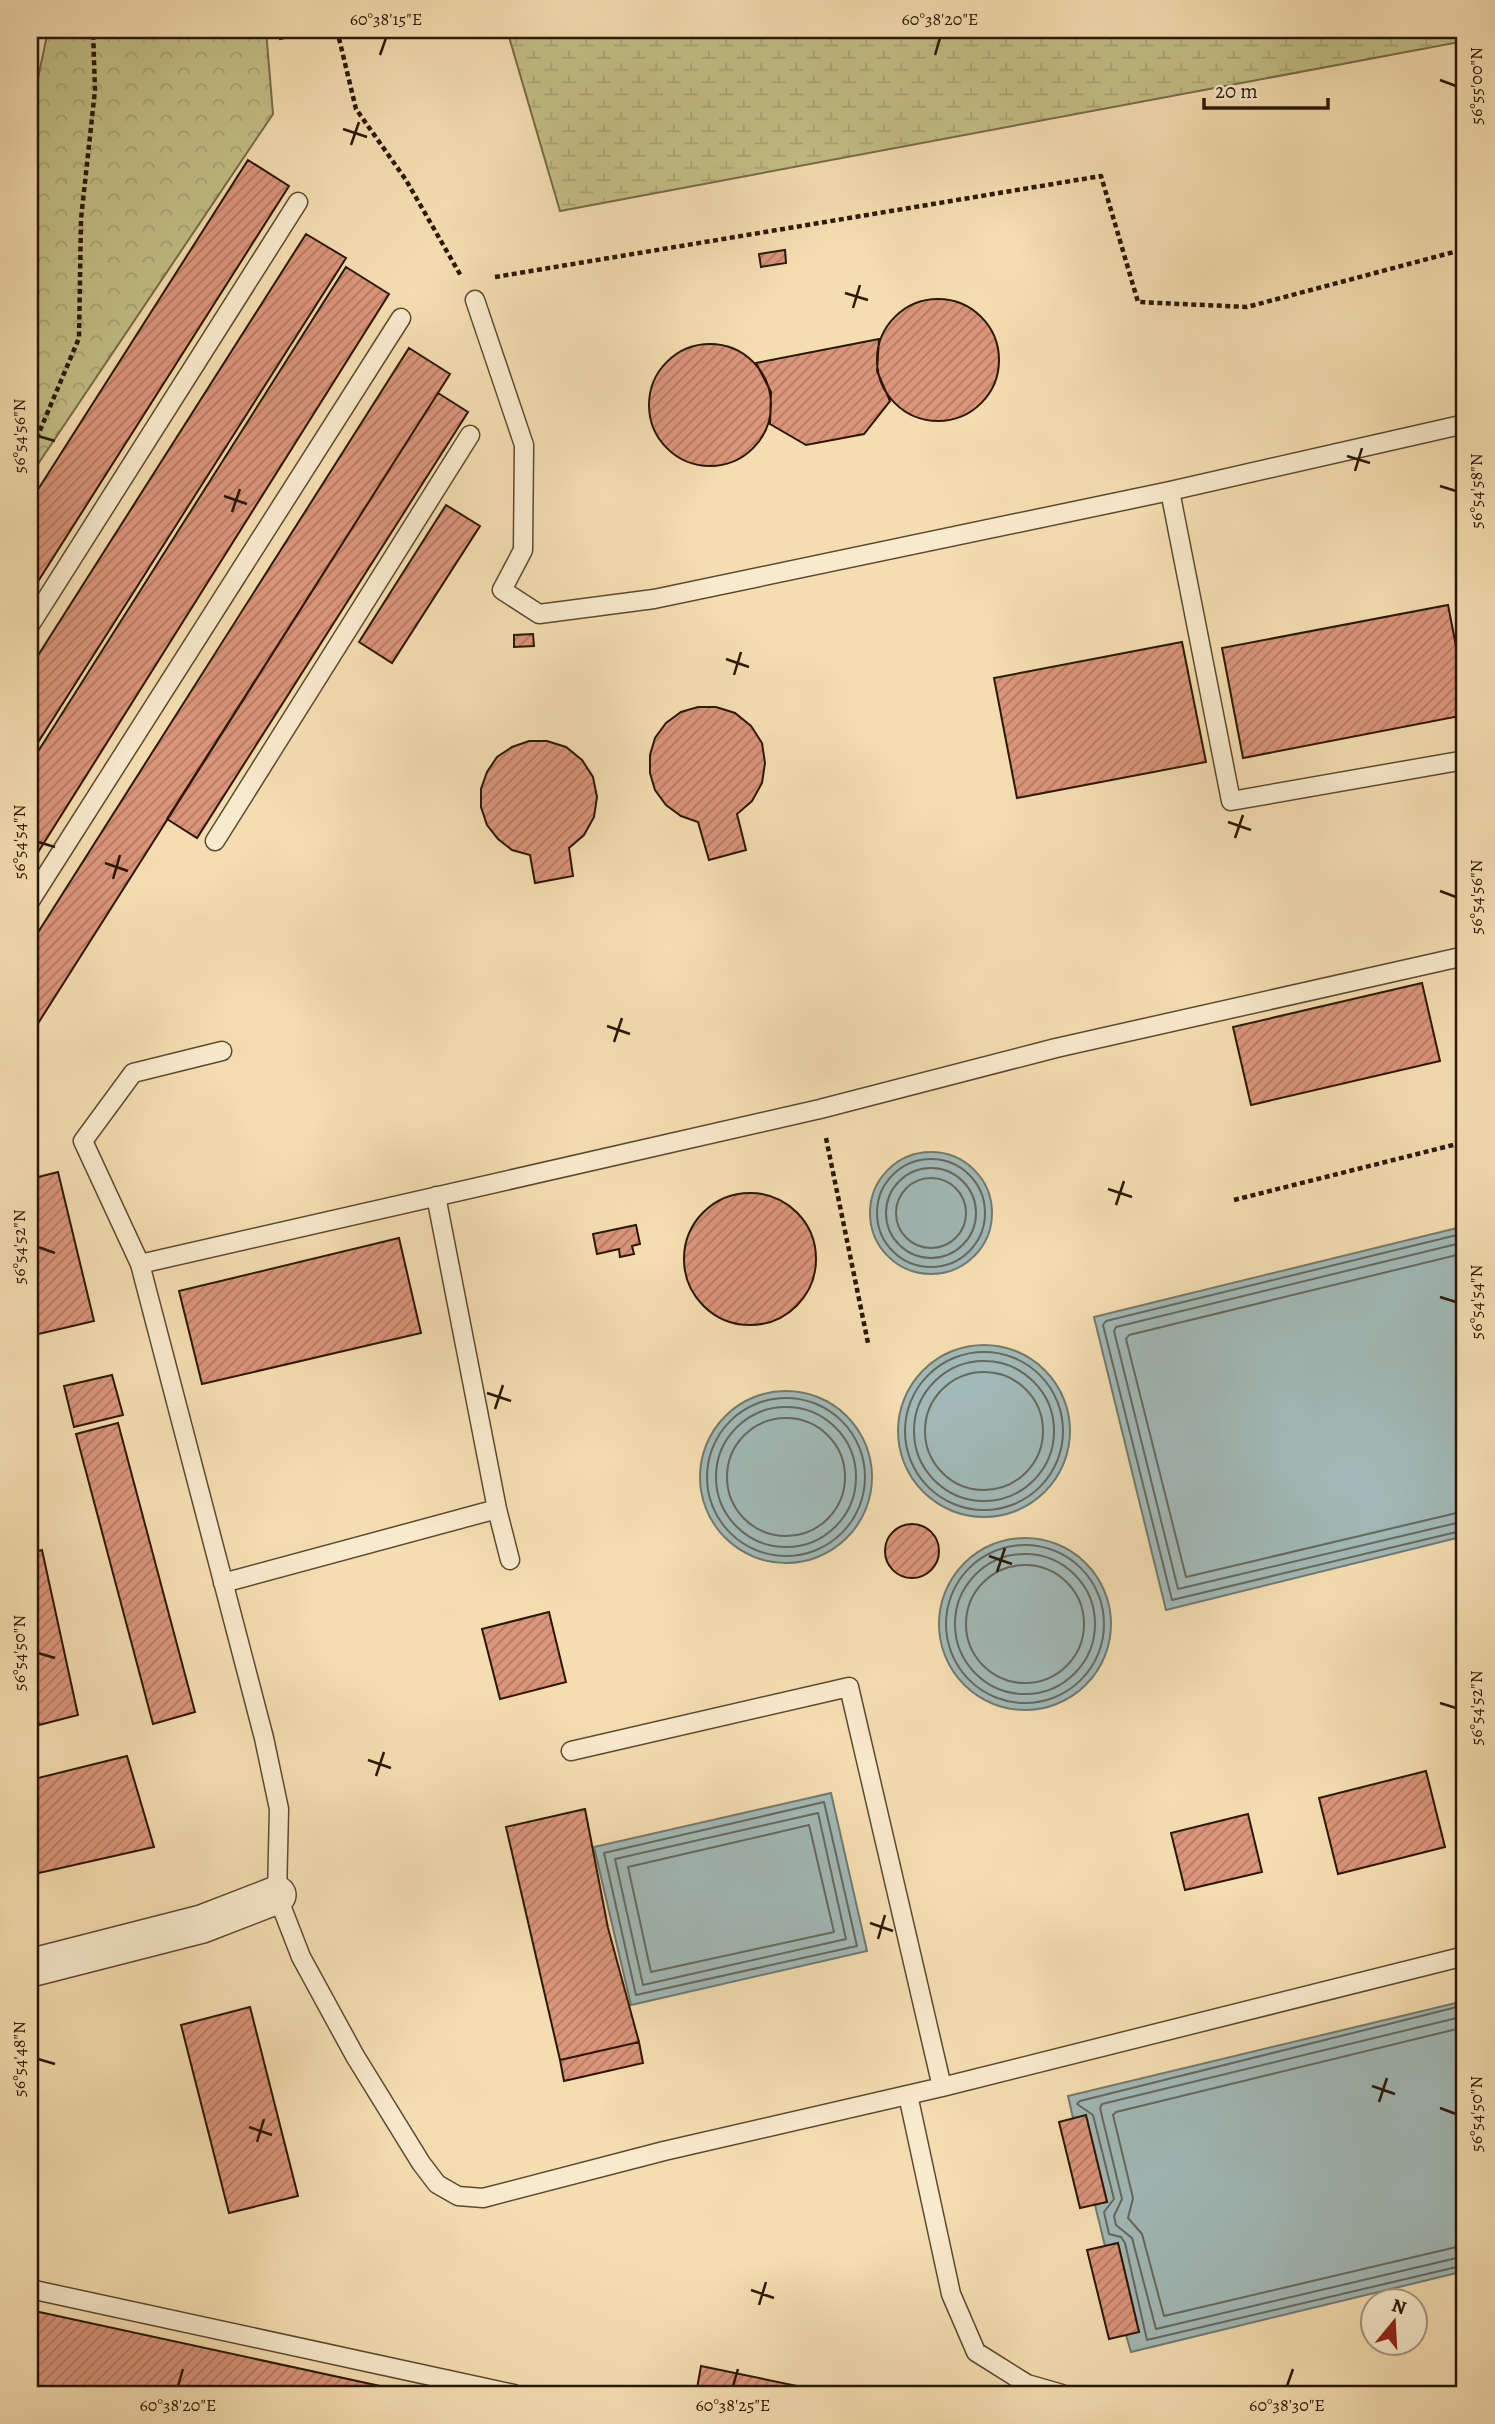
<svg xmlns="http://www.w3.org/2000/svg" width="1495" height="2424" font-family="Alegreya,serif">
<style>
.forest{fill:url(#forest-crowns);stroke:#776c46;stroke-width:2}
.wetland{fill:url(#wetland-marsh);stroke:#776c46;stroke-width:2}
.water{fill:#a1b9b7;stroke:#72796f;stroke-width:2}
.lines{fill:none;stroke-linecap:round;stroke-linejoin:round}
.shore{stroke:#66685e;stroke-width:2}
.building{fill:url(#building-hatch);stroke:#2b1804;stroke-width:2}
.lane-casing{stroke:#5d4a2f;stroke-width:21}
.street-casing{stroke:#5d4a2f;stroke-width:40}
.path{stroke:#2b1804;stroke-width:4.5;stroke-dasharray:5 3.5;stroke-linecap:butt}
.lane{stroke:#f8eacc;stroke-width:18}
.street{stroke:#f8eacc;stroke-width:37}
.ticks{fill:none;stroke:#2b1804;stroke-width:2.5}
.neatline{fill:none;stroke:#2b1804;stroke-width:2.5}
.ticks-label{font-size:18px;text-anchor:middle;fill:#2b1804}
</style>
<defs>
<pattern id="forest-crowns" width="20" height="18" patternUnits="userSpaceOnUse" patternTransform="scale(1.75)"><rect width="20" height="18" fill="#c3bf87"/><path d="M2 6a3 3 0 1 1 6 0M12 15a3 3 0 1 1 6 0" fill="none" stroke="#a8a373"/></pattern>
<pattern id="wetland-marsh" width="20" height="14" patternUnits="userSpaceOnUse" patternTransform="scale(1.75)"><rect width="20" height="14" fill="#c3bf87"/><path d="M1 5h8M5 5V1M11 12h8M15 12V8" fill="none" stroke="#a8a373"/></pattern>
<pattern id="building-hatch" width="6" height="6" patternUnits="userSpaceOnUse" patternTransform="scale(1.75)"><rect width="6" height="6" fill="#db957a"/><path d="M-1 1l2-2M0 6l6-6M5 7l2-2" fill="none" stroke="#b27962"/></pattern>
</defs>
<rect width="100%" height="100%" fill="#f4deb1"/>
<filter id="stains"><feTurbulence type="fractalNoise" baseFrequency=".00286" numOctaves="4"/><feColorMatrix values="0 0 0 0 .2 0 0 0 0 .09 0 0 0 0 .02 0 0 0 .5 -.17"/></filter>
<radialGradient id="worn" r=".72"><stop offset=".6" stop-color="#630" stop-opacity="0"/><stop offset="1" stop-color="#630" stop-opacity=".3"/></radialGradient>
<path class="forest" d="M48,30H266L273,114L30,476V117Z"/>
<path class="wetland" d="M507,30H1465V41L560,211Z"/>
<path class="water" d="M870 1213a61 61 0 1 1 122 0a61 61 0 1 1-122 0Z
M1465,1226V1536L1166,1610L1094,1317Z
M898 1431a86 86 0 1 1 172 0a86 86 0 1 1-172 0Z
M700 1477a86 86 0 1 1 172 0a86 86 0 1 1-172 0Z
M939 1624a86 86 0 1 1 172 0a86 86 0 1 1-172 0Z
M831,1793L867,1951L631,2005L594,1847Z
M1465,1985V2271L1131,2352L1126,2335L1139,2331L1118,2243L1105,2246L1095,2205L1107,2201L1086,2116L1073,2118L1068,2096L1460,2002L1457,1987Z"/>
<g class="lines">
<path class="shore" d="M877 1213a54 54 0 1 1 108 0a54 54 0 1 1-108 0Z
M886 1213a45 45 0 1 1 90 0a45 45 0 1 1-90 0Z
M896 1213a35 35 0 1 1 70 0a35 35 0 1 1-70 0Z
M1465,1233L1106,1321L1103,1325L1172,1600L1465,1530
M1465,1242L1116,1327L1114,1331L1178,1589L1465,1521
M1465,1253L1129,1335L1126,1339L1186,1577L1465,1511
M905 1431a79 79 0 1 1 158 0a79 79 0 1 1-158 0Z
M914 1431a70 70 0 1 1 140 0a70 70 0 1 1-140 0Z
M925 1431a59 59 0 1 1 118 0a59 59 0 1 1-118 0Z
M707 1477a79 79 0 1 1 158 0a79 79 0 1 1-158 0Z
M716 1477a70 70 0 1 1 140 0a70 70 0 1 1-140 0Z
M727 1477a59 59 0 1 1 118 0a59 59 0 1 1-118 0Z
M946 1624a79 79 0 1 1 158 0a79 79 0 1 1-158 0Z
M955 1624a70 70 0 1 1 140 0a70 70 0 1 1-140 0Z
M966 1624a59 59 0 1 1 118 0a59 59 0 1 1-118 0Z
M824,1802L857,1946L636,1995L604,1853Z
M818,1813L846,1939L643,1985L615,1859Z
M809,1825L834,1932L651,1972L628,1867Z
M1465,2005L1080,2101L1077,2104L1093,2115L1114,2199L1104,2212L1109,2234L1121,2237L1125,2243L1147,2340L1465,2265
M1465,2016L1102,2104L1100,2108L1122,2199L1114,2216L1116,2225L1132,2238L1156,2329L1465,2256
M1465,2027L1116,2112L1113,2115L1133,2198L1128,2218L1142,2234L1164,2316L1465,2245"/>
</g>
<path class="building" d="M278,30H316V31L280,39Z
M248,160L289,186L30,594V502Z
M306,234L346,258L30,755V668Z
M785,250L786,263L761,267L759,254Z
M346,267L389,294L30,865V764Z
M877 360a61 61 0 1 1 122 0a61 61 0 1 1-122 0Z
M879,339L877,371L890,401L864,434L806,445L770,424L771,392L756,363Z
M649 405a61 61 0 1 1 122 0a61 61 0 1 1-122 0Z
M409,348L450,374L30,1036V945Z
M438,393L468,412L197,838L167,819Z
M446,505L480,526L392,663L359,642Z
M1448,605L1465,692V715L1243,758L1222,648Z
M533,634L534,646L514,647V635Z
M1182,642L1206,762L1017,798L994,678Z
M698,707H716L735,713L751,726L762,743L765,763L762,783L752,801L737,814L746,850L709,860L698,822L681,816L666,805L655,790L650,773V755L655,738L666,723L681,712Z
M529,741H547L566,747L582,760L593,777L597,797L594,817L584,835L569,848L573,876L535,883L530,855L512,850L498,839L487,825L481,807V789L487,772L497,757L512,747Z
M1422,983L1440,1061L1251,1105L1233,1027Z
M58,1172L94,1321L30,1336V1179Z
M684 1259a66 66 0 1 1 132 0a66 66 0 1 1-132 0Z
M636,1225L640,1244L632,1246L634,1254L620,1257L619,1249L597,1254L593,1234Z
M399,1238L421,1333L202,1384L179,1291Z
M112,1375L123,1415L74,1427L64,1386Z
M118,1423L195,1712L153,1724L76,1434Z
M885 1551a27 27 0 1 1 54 0a27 27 0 1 1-54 0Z
M42,1550L78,1715L39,1725L30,1682V1553Z
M549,1612L566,1682L500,1699L482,1629Z
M127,1756L154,1847L30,1875V1780Z
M1426,1771L1445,1847L1338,1874L1319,1798Z
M585,1809L608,1928L639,2042L560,2060L506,1827Z
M1248,1814L1262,1872L1185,1890L1171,1833Z
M250,2007L298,2196L229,2213L181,2025Z
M639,2042L643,2063L564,2081L560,2060Z
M1086,2115L1107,2202L1080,2208L1059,2122Z
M1118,2243L1139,2332L1109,2339L1087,2250Z
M30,2310L417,2394H30Z
M701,2366L836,2394H696Z"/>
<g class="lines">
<defs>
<path id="lane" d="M475,300L524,445L523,550L502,590L539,614L654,599L1170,491L1465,424
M1170,491L1231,801L1465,760
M30,625L298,202
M215,841L470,435
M30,901L401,318
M140,1264L83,1141L133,1073L222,1051
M497,1509L510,1560
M223,1583L497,1509L436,1196
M571,1751L849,1687L942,2087L664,2151L483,2198L458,2196L437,2184L421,2163L355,2056L301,1957L277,1895L279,1809L264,1738L140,1264L820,1109L1056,1048L1465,956
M942,2087L1465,1956
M908,2095L951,2294L976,2352L1027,2384L1062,2394
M30,2289L514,2394"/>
<path id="street" d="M30,1968L202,1924L277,1895"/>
</defs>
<use href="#lane" class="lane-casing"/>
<use href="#street" class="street-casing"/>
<path class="path" d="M337,30L356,109L406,180L461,276
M495,277L1101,176L1138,302L1247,307L1465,249
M30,454L79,338L81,219L95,90L93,30
M826,1138L868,1343
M1234,1200L1465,1142"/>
<use href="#lane" class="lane"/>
<use href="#street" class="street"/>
</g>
<path class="ticks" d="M380,55L386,38M935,55L940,38M1440,80L1456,86M343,129L367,137M351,145L359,122M845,293L868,300M853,308L860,285M38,436L55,441M1347,456L1370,463M1355,471L1362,448M1440,486L1456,491M224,496L247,504M232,512L240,489M726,659L749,667M734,675L741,652M1228,822L1251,830M1235,838L1243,815M38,842L55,847M105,863L128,871M113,879L120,855M1440,891L1456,897M607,1026L630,1034M614,1042L622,1018M1108,1189L1132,1197M1116,1205L1124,1181M38,1247L55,1253M1440,1297L1456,1302M487,1393L511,1401M495,1409L503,1385M989,1556L1012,1564M997,1572L1005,1548M38,1653L55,1658M1440,1703L1456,1708M368,1760L391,1768M376,1776L384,1752M870,1923L893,1931M878,1939L885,1915M38,2059L55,2064M1372,2086L1395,2094M1379,2102L1387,2078M1440,2108L1456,2114M249,2127L272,2135M257,2142L264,2119M751,2290L774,2298M759,2305L766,2282M178,2386L183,2369M733,2386L738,2369M1287,2386L1293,2369"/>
<rect width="1495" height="2424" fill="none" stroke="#f4deb1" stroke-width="77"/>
<g transform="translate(1394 2322) rotate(18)"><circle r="33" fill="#f8eacc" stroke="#a6967c" stroke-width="2"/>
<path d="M0-5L12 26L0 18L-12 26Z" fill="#8f2418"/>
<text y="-10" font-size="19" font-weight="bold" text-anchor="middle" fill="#2b1804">N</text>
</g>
<path d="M1204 98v10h124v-10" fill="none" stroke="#2b1804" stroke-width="3.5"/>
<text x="1215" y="98" font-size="21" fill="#2b1804" stroke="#f8eacc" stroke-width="5" paint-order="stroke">20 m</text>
<rect x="38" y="38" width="1418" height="2348" class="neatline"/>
<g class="ticks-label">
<text x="386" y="25">60°38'15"E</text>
<text x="940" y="25">60°38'20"E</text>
<text transform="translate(1476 86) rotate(-90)" y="6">56°55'00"N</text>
<text transform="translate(19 436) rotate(-90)" y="6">56°54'56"N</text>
<text transform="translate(1476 491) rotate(-90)" y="6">56°54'58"N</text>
<text transform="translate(19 842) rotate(-90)" y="6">56°54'54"N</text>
<text transform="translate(1476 897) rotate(-90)" y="6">56°54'56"N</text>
<text transform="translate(19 1247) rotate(-90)" y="6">56°54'52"N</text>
<text transform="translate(1476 1302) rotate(-90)" y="6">56°54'54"N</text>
<text transform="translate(19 1653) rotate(-90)" y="6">56°54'50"N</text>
<text transform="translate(1476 1708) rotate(-90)" y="6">56°54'52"N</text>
<text transform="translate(19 2059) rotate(-90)" y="6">56°54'48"N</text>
<text transform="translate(1476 2114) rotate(-90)" y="6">56°54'50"N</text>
<text x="178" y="2411">60°38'20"E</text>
<text x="733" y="2411">60°38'25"E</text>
<text x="1287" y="2411">60°38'30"E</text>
</g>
<rect width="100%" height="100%" filter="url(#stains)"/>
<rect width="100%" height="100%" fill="url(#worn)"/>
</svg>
